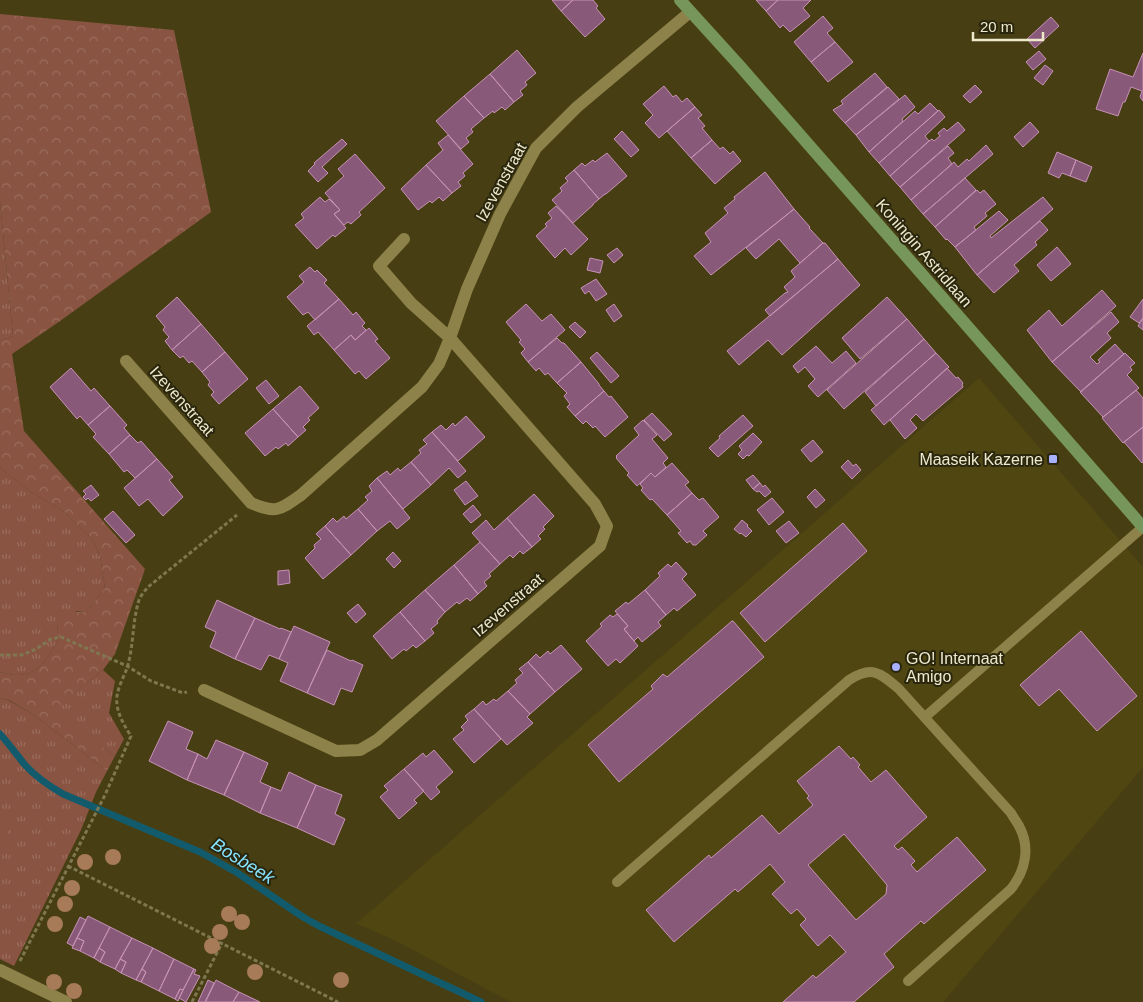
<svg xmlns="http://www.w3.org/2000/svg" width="1143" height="1002" font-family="Helvetica,sans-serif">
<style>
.built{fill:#4f4611}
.grass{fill:url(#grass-tufts)}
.forest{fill:url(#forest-crowns)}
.garden{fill:#8a5442}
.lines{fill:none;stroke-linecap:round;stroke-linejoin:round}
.stream{stroke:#125b6d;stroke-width:7}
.building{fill:#89597a;stroke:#c792b6;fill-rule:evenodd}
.path{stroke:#7f7750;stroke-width:3;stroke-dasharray:4 2.5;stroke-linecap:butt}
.service{stroke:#8d8249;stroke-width:10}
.minor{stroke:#8d8249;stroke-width:12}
.secondary{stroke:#77965c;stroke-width:12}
.tree{fill:#a77a58}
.poi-dot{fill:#a8b0fc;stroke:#2a260e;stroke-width:2}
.labels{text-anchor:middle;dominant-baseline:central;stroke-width:4;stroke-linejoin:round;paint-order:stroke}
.street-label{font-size:16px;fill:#efe9cc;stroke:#2a260e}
.poi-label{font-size:16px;fill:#efe9cc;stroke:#2a260e;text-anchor:end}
.water-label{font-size:18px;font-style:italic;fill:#86e3ff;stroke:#2a260e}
</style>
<defs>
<pattern id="grass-tufts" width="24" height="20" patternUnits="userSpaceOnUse" patternTransform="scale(1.25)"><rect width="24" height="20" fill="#8a5442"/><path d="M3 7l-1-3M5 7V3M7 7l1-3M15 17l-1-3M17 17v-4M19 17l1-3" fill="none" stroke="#9b6d5c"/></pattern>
<pattern id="forest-crowns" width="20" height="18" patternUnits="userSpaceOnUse" patternTransform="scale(1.25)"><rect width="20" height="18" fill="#8a5442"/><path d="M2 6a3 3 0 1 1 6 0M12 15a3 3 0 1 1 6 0" fill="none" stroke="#9b6d5c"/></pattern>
</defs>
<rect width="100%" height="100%" fill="#473f13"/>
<path class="built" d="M979,378L1143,567V767L943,1002H511L402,944L365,927L356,924Z"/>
<path class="grass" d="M0,201L13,336L0,341Z
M0,468L31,492L62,510L93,540L100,556L105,588L87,611H77L57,622C57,627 59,633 58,638C58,641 54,646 53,649C40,672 26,680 0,672Z
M103,670L115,681L109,713L124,739L115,756L51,712Z
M0,698L8,700L34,715L107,771L96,792L81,830L14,966L0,959Z"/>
<path class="forest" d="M0,14L174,30L211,212L60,321L12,354L24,431L145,569L115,654L103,670L52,712L115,756L107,771L34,715L9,700L0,698V672C26,680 40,672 53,649C54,646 58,641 58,638C59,633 57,627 57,622L63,613L87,611L105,588L100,556L93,540L62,510L31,492L0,468V341L13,336L0,201Z"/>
<path class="garden" d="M0,813L13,819L0,849Z"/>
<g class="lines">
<path class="stream" d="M0,734C9,744 17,755 25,765C36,777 49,786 63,794L200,852L236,872L303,917L319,926L481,1002"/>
</g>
<path class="building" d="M552,0H573L561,11Z
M573,0H593L598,6L596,8L605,19L585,37L561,11Z
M756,0H778L766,11Z
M778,0H811L803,8L810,16L790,32L783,25L780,28L766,11Z
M823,16L833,28L827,33L835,42L811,62L794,42Z
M1051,17L1059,26L1035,48L1027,39Z
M835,42L853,62L828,82L811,62Z
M517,50L536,73L525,82L527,85L520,91L523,95L514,102L490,74Z
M1039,51L1046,59L1033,70L1026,62Z
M1143,53V101L1140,97L1142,91L1131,87L1125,102H1123L1118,116L1096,109L1110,69L1133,77Z
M1045,65L1053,71L1043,85L1034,78Z
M875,73L887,87L845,123L833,110L843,104L841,101Z
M490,74L514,102L505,110L502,107L494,113L493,111L484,118L464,96Z
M975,85L982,92L970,103L963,96Z
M664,86L673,97L676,95L682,102L687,98L695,107L659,138L645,123L653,115L643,104Z
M888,87L899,99L856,135L845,123Z
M905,95L915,107L902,119L903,121L869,152L856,135Z
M464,96L484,118L471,129L473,132L466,138L469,142L461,149L436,121Z
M930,103L938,111L879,163L869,152L915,111L918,114Z
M695,107L702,115L698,118L705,126L702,128L712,140L691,158L667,131Z
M939,110L945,117L925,136L929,141L890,176L879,163Z
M958,122L965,130L900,187L890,176L929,141L932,139L934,141L940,136L938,133L944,128L947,131Z
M1030,122L1039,132L1023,147L1014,137Z
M622,131L639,150L631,157L614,139Z
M448,135L473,164L463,173L465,176L458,182L461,186L452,193L426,165L443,150L438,143Z
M342,139L347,144L322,167L328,173L318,182L308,171L315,164L314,163Z
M712,140L720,149L723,147L730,154L733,151L741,161L715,184L691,158Z
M986,145L993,154L923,214L911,200L954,162L958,167L967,159L969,161Z
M948,146L954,153L948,158L952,164L911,200L900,187Z
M1057,152L1076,160L1070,176L1062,173L1059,178L1048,173Z
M607,153L627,176L606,194H605L599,199L574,170L582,163L585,166L593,160L595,162Z
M355,154L385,188L359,212L361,215L351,224L348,222L344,225L334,214L340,210L325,193L344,176L338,169Z
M1076,160L1092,167L1086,182L1070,176Z
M426,165L452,193L443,201L439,197L432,203L430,201L418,210L401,189Z
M574,170L599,199L593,204V205L573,223L552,200L562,191L560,188L568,181L565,178Z
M765,172L794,209L711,275L694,256L711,242L705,233L728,213L724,208L735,199L734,197Z
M965,178L976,190L935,227L923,214Z
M977,190L980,193L984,190L996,204L985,213L987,216L974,227L976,230L955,247L947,239L946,240L935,227Z
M320,197L325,202L329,199L340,210L334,214L346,228L335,237L333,235L317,249L295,225L304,218L301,214Z
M1043,197L1053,209L977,275L955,247L999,211L1008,220L990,236L991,238Z
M556,206L588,239L571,255L565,248L555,258L536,236L547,226L545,224L552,218L548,213Z
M794,209L810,227L809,228L823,243L800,263L779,239L756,259L746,248Z
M1040,221L1048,230L1035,242L1037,245L1014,265L1019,271L994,293L977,275Z
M823,243H825L838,259L770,316L765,310L785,293L788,292L784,287L795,277L791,271Z
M1057,247L1071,264L1051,281L1037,265Z
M617,248L623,255L614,263L607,255Z
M590,258L603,261L600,273L587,270Z
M838,259L860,285L782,355L768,340L739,365L727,351Z
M310,267L315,272L317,270L327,280L324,283L339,299L315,320L308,312L303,315L287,297L304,282L299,276Z
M596,279L607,294L596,301L589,291L585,294L581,288Z
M1102,290L1116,306L1052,362L1027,330L1049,310L1062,326Z
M177,297L201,324L172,350L165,341L169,337L163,330L165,327L156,316Z
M887,297L907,319L860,359L842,338Z
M339,299L353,315L356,312L365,323L362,326L366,330L355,340L351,335L334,350L318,332L314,335L307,326Z
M1143,299V318L1139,323L1130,317Z
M526,304L542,321L551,314L565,330L528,362L521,353L525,349L519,342L521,340L506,322Z
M614,304L622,316L614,322L606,310Z
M1111,312L1119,322L1107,333L1111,338L1090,357L1097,364L1100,362L1098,360L1115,344L1124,354L1081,392L1052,362Z
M1143,318V330L1138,326Z
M907,319L924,339L844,409L827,390Z
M575,322L586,332L580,338L569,327Z
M201,324L225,352L202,372L192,361L189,363L183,356L180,358L172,350Z
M369,328L378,339L375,341L390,358L366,379L359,371L355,374L334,350L351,335L355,340Z
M557,338L562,343H564L581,362L557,383L548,373L545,375L539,368L536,371L528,362Z
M924,339L936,353L876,406L865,392Z
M816,346L832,363L846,351L856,363L818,397L808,386L815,379L805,367L798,373L793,366Z
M225,352L248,379L219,404L211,395L214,392L208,385L210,382L202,372Z
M597,352L619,376L611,383L590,358Z
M936,353L949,367L884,425L871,410Z
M1125,353L1135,363L1130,367L1132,370L1127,375L1139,388L1103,417L1080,392Z
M581,362L599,384V385L604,391L575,416L567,407L570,404L564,396L567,393L557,383Z
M71,368L91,391L94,388L110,406L88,425L80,416L77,419L50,387Z
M947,368L956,378L958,377L963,383L962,385L963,387L923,421L916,414L910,420L917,428L905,439L890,420Z
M266,380L279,396L269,404L256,388Z
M300,386L319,408L308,418L310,420L303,427L306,430L298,437L273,409Z
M1136,390L1143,398V427L1123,443L1102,418Z
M604,391L609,397L611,396L628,417L605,437L595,426L593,428L586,421L583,424L575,416Z
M110,406L127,425L124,428L130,435L109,454L93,437L96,434L88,425Z
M273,409L298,437L288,446L286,443L278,449L276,447L265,456L245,433Z
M652,413L672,434L664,441L644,420Z
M743,415L753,426L718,457L709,448L720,438L719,436Z
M466,416L485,437L458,461L432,432L441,425L446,430L453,423L455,426Z
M643,420L657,435L652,439L668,458L663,463L666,467L655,477L651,473L637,486L627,475L629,473L616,458L617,457L616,456L639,435L634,428Z
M1143,427V462L1142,463L1124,442Z
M432,432L466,471L458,478L449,468L431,485L411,462L421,453L419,450L427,444L423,440Z
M753,433L762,442L749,456L747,455L743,459L738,454L742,450L739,446Z
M130,435L138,443L141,441L157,459L135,478L127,470L124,472L109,454Z
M813,440L823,452L811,462L801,450Z
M157,459L173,477L169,480L183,497L163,516L148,499L139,506L124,488Z
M848,460L853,466L856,464L861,470L852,479L841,467Z
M411,462L431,485L403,509L377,478L387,471L390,475L398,468L400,471Z
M672,463L689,482L685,485L692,493L667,515L652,499L650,500L641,490L643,488L640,484L651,473L655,477Z
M753,475L760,483L753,489L746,480Z
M377,478L410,518L397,529L390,521L377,531L358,509L368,500L365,497L372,491L369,486Z
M466,481L478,496L465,505L454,490Z
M760,483L763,487L765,485L771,492L765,497L759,491L757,492L753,489Z
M91,485L99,495L91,501L88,498L86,500L83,497L86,494L83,491Z
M815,489L825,500L816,508L807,497Z
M692,493L699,500L703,498L719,517L703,531L707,535L696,545H693L690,541L687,543L678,533L681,531L667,515Z
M534,494L554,516L543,527L545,529L538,536L541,539L532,547L507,518Z
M772,498L784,512L769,525L757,510Z
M473,505L481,515L471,523L463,514Z
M358,509L377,531L351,555L325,526L333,518L337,522L344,516L346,519Z
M113,511L135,535L126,543L104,519Z
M507,518L532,547L523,554L520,551L513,558L510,555L500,564L472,533L486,520L494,530Z
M742,520L748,525L747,526L752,531L746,537L741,533L740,534L734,529Z
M789,521L799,533L786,543L776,531Z
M843,523L867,551L765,642L740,613Z
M325,526L351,555L323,579L305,558L315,548L314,545L321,539L316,534Z
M480,542L500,564L489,574L491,576L484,582L487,586L478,594L454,565Z
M393,552L401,561L394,568L386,559Z
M676,562L687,574L682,579L696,595L677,611L674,608L666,615L645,590L660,576L658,573L668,564L671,567Z
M454,565L478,594L470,601L467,598L459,604L457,602L445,612L425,590Z
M289,570L290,583L278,585V571Z
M425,590L445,612L437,621L438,623L431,629L434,633L425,641L400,612Z
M645,590L666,615L658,622L661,626L642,642L638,637L634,641L624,629L628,626L615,611L626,602L628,604Z
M217,600L255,618L235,659L210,647L216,632L205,627Z
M358,604L366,614L356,623L347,613Z
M400,612L425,641L416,648L413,645L406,651L404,649L392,659L373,636Z
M617,614L628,626L624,629L638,646L620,663L616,659L608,666L586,641L602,626L600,624L610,615L613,617Z
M255,618L280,629L281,628L291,632L279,659L269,655L261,670L235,659Z
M732,621H733L764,657L619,782L588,745L653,689L651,686L663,674L667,677Z
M294,626L330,642L307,693L280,681L288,663L279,659Z
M1081,631L1137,696L1097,731L1059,689L1039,706L1020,685Z
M561,645L582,669L555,692L528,662L536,654L540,658L548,651L550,654Z
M327,650L351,661L352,660L363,665L352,692L341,688L334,705L307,693Z
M528,662L555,692L530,714L508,691L517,683L515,680L523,673L519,669Z
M508,691L530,714L527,717L533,723L507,745L474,709L483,701L486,705L494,699L496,701Z
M474,709L501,739L474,763L453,739L464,730L461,727L468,720L465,716Z
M168,721L193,732L186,749L198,754L187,780L149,761Z
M216,740L244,752L224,795L187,780L198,754L207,759Z
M839,746L851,759L853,757L860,765L858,767L871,782L886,770L927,817L894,846L898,850L902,847L915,861L911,865L917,872L957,837L986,870L924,924L921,921L884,954L894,967L854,1002H783L813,975L816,978L846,952L830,935L818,946L800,925L806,919L797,909L791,914L772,894L785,882L770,864L738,892L735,889L674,942L646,910L709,855L711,858L762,815L779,834L813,805L807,798L809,796L797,781ZM844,834L887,885L886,894L856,920L808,865Z
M434,750L453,772L436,787L440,792L431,800L404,769L423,753L426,757Z
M244,752L268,763L260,782L271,787L260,813L224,795Z
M404,769L424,791L414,800L417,803L399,819L380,797L388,790L384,786Z
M289,772L316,785L297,828L260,813L271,787L281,791Z
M316,785L342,795L335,814L345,819L334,845L297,828Z
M88,916L110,927L94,958L80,951L84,941L77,938Z
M80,917L86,920L73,946L67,943Z
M110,927L132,938L115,969L100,962L105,952L99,948Z
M77,938L84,941L80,951L72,948Z
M132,938L153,948L136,980L121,973L126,962L120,959Z
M99,948L105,952L100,962L94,958Z
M153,948L174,959L159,991L141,982L146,972L142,969Z
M120,959L126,962L121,973L115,969Z
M174,959L194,969L183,990L180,989L175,999L159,991Z
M142,969L146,972L141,982L136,980Z
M194,969L196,970L194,974L200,976L186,1002L179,998Z
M208,980L214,983L205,1002H198Z
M216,980L239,992L233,1002H208L206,1001Z
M180,989L183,990L178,1001L175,999Z
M239,992L260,1002H233Z"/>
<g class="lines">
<path class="path" d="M0,655H22L36,649L51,639L61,637L127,666L151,681L183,693L187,692
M68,866L338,1002
M20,961L105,795L131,736C125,727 118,715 117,704C115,692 123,679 127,668C134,646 132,622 139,600C141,595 145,591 148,587L237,515
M192,1002L222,943"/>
<path class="service" d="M925,717L1143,527
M617,882L849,680C873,665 880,673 899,689L1011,813C1013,817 1017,822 1019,826C1031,848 1025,871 1011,889L908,981"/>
<path class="minor" d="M126,361L251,503C276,514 280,510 301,495L422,387L439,364L450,338L467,289L500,214L536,148L577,107L690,12
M204,690L336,751L360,750L377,740L600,546L607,526L595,504L450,338L411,303L379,266L404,239
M0,970L66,1002"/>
<path class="secondary" d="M680,0L739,65L1143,527"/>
</g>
<g class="tree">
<circle cx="113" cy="857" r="8"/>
<circle cx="85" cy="862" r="8"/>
<circle cx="72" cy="888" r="8"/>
<circle cx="65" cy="904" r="8"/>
<circle cx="229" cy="914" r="8"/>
<circle cx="242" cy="922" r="8"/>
<circle cx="55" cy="924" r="8"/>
<circle cx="220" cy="932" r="8"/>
<circle cx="212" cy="946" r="8"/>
<circle cx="255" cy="972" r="8"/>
<circle cx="341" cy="980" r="8"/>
<circle cx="54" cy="982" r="8"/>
<circle cx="74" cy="991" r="8"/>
</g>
<g class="poi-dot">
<rect x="1048" y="454" width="10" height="10" rx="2.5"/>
<circle cx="896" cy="667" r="5"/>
</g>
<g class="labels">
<g class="street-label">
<text transform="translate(501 182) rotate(-61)">Izevenstraat</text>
<text transform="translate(924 253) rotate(49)">Koningin Astridlaan</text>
<text transform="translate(182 401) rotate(48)">Izevenstraat</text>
<text transform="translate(508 605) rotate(-41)">Izevenstraat</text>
</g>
<g class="poi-label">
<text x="1043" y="459">Maaseik Kazerne</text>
<text x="906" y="658" text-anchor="start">GO! Internaat<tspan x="906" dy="18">Amigo</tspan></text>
</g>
<g class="water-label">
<text transform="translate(243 861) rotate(32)">Bosbeek</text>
</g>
</g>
<path d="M973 32v8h70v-8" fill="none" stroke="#efe9cc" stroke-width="2.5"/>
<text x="980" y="32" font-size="15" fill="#efe9cc" stroke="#2a260e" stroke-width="4" paint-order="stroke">20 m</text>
</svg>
